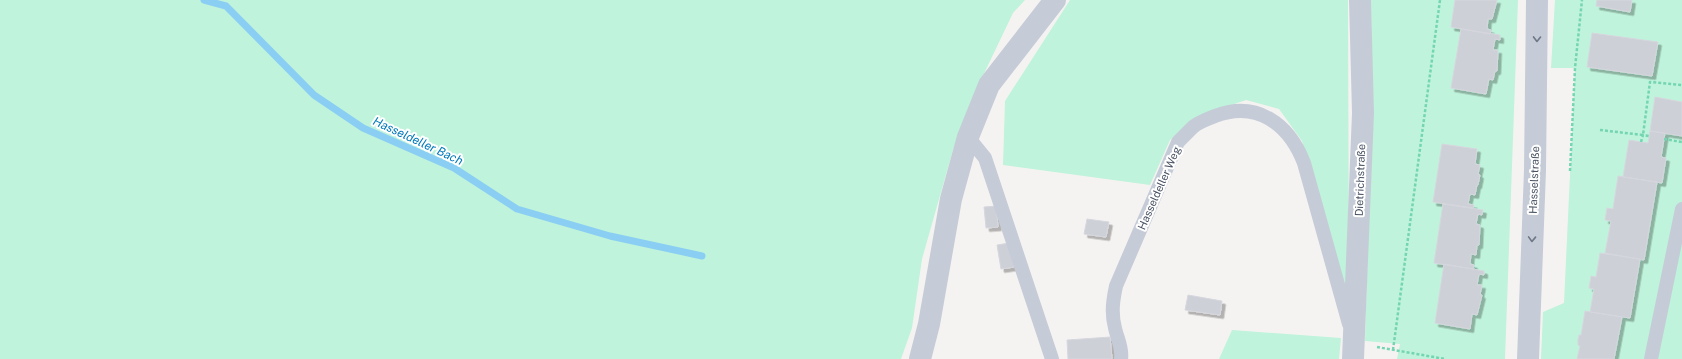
<svg xmlns="http://www.w3.org/2000/svg" width="1682" height="359" font-family="'Public Sans',sans-serif">
<style>
.green{fill:#bff3db}
.lines{fill:none;stroke-linecap:round;stroke-linejoin:round}
.stream{stroke:#8acef3;stroke-width:7}
.building{fill:#ced0d8;stroke:#d6d7de;filter:url(#shadow)}
.path{stroke:#74d5b3;stroke-width:2.5;stroke-dasharray:3 2;stroke-linecap:butt}
.lane{stroke:#c5ccd7;stroke-width:14}
.street{stroke:#c5ccd7;stroke-width:22}
.oneway{stroke:#6e7785}
.labels{text-anchor:middle;dominant-baseline:central;stroke-width:4;stroke-linejoin:round;paint-order:stroke}
.street-label{font-size:11px;fill:#485262;stroke:#fff}
.water-label{font-size:12px;font-style:italic;fill:#0179bb;stroke:#fff}
</style>
<defs>
<filter id="shadow"><feDropShadow dx="3.5" dy="3.5" stdDeviation="0" flood-color="#0004"/></filter>
</defs>
<rect width="100%" height="100%" fill="#f5f3f2"/>
<path class="green" d="M0,0H1025L1013,13L980,82L953,150L922,259L912,328L901,359H0Z
M1070,0H1348L1349,294L1337,266L1302,141L1279,109L1246,100L1196,117L1170,140L1150,185L1003,165L1005,101Z
M1371,0H1518L1505,359H1397L1400,344L1365,341L1372,114Z
M1555,0H1682V359H1541L1543,312L1564,303L1575,68H1551Z
M1232,330L1341,338L1339,359H1219Z"/>
<g class="lines">
<path class="stream" d="M204,0L226,6L314,95L363,128L454,168L517,209L610,236L702,256"/>
</g>
<path class="building" d="M1455,0H1497L1492,19H1488L1487,29L1491,30L1490,34L1451,27Z
M1597,0H1632L1630,12L1596,6Z
M1461,29L1500,35V40L1495,39L1493,50H1498L1497,71H1495L1493,80L1489,79L1486,94L1451,88Z
M1592,33L1658,42L1652,76L1587,67Z
M1655,97L1682,102V136L1650,131Z
M1650,131L1665,133L1661,157L1666,158L1662,183L1623,177L1629,140L1648,143Z
M1442,144L1477,149L1475,164L1480,165L1478,174L1480,175L1478,185H1477L1475,195L1470,194L1468,204L1474,205L1473,208L1433,202Z
M1618,176L1657,182L1644,260L1605,253L1611,221L1605,220L1607,208L1613,209Z
M1443,204L1483,210L1482,215L1478,214L1476,224L1480,225L1479,245H1477L1476,255L1471,254L1470,264L1474,265L1473,269L1434,263Z
M996,206L998,227L986,228L984,207Z
M1087,219L1109,222L1106,237L1084,234Z
M1009,243L1014,267L1001,269L997,245Z
M1600,253L1640,259L1630,318L1590,312L1594,289L1589,288L1591,276L1596,277Z
M1444,264L1484,271V275L1479,274L1477,285H1482L1480,295H1482L1477,315L1472,314L1470,329L1435,323Z
M1188,295L1222,301L1220,315L1185,310Z
M1585,311L1622,317L1614,359H1577L1580,346L1578,345V340L1579,335H1581Z
M1110,337L1112,359H1068L1067,340Z"/>
<g class="lines">
<path class="path" d="M1600,130L1643,135L1650,82L1682,85
M1664,139L1682,142
M1641,142L1643,135L1649,136
M1570,171L1575,68L1582,0
M1377,347L1445,359
M1393,350L1440,0"/>
<path class="lane" d="M968,137L985,158L1052,359
M1121,359C1123,348 1117,338 1115,328C1111,313 1113,300 1116,286L1178,142C1183,137 1188,132 1193,127C1199,122 1208,119 1215,116C1257,100 1289,124 1304,163L1349,324
M1651,359L1682,209"/>
<path class="street" d="M920,359L929,324L951,199L968,137L989,85L1055,0
M1353,359L1363,113L1360,0
M1528,359L1535,170L1537,0"/>
</g>
<defs><path id="oneway-chevron" d="M-2-3.5L2.5 0L-2 3.5" fill="none" stroke-width="1.6" stroke-linecap="round" stroke-linejoin="round"/></defs>
<g class="oneway">
<use href="#oneway-chevron" transform="translate(1537 39) rotate(91)"/>
<use href="#oneway-chevron" transform="translate(1532 239) rotate(92)"/>
</g>
<g class="labels">
<g class="street-label">
<text transform="translate(1360 180) rotate(-88)">Dietrichstraße</text>
<text transform="translate(1534 180) rotate(-88)">Hasselstraße</text>
<text transform="translate(1159 188) rotate(-66)">Hasseldeller Weg</text>
</g>
<g class="water-label">
<text transform="translate(418 141) rotate(25)">Hasseldeller Bach</text>
</g>
</g>
</svg>
